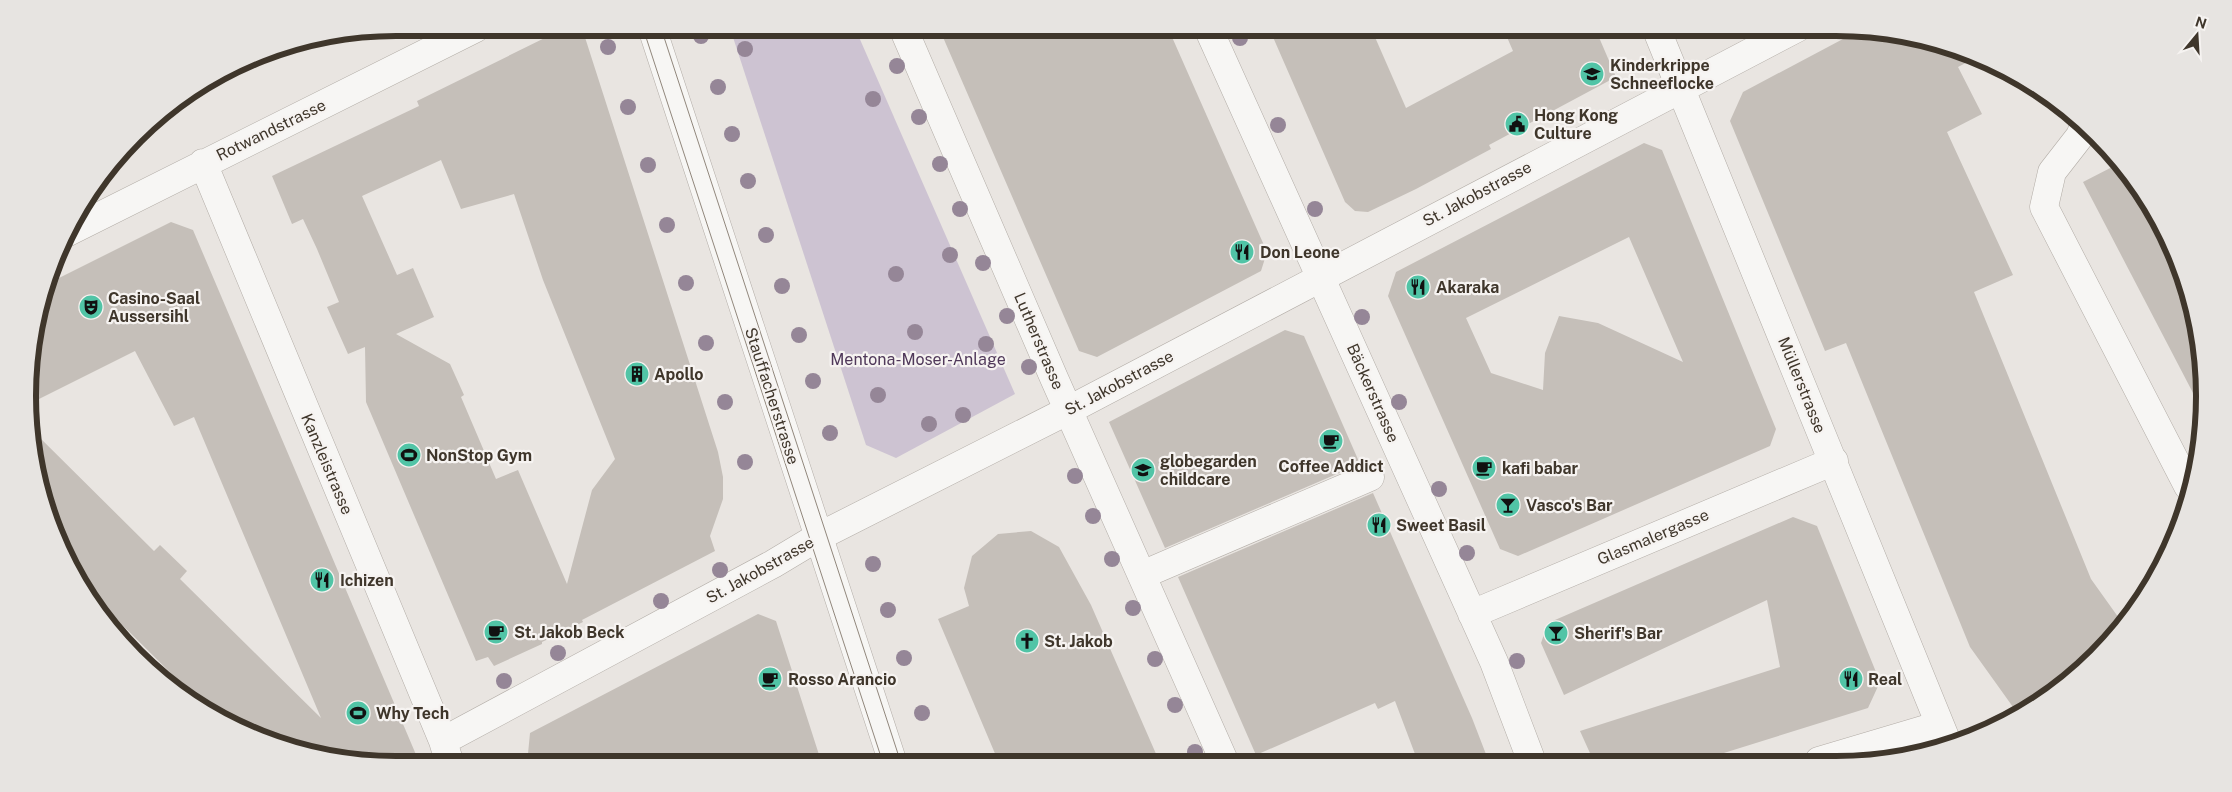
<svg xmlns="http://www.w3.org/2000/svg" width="2232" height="792" font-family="'Public Sans',sans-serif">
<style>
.green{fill:#cdc3d2}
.building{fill:#c5bfb9;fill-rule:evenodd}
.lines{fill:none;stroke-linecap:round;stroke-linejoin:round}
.minor-casing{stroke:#b3ada7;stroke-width:29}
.minor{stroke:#f7f6f4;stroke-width:28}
.tram{stroke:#91877c;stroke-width:1}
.tree{fill:#958697}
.labels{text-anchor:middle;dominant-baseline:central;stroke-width:4.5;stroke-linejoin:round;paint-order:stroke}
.poi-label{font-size:16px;font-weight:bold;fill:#3f362b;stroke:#f6f3f1;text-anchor:start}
.street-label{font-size:16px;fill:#3f362b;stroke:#f6f3f1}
.park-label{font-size:16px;fill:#50395a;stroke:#f6f3f1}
.rim{fill:none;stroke:#3f362b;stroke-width:6}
</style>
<rect width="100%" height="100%" fill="#e9e5e1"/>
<path class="green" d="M730,28H855L1015,394L896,458L866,445Z"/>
<path class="building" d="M565,28H582L718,452L723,477V499L710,536L715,551L582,620L583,622L542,642V644L494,666L488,657L476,661L366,402L365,347L348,354L327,307L339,302L317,249L303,219L292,224L272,176L419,106L417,101ZM441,160L461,209L514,194L543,280L615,459L592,490L567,584L518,470L496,479L461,397L464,395L450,364L396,334L434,317L413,268L397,275L362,196Z
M939,28H1168L1267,252L1261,271L1097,357L1079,351Z
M1269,28H1371L1406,108L1513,51L1503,28H1595L1616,77L1489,145L1491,149L1416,189L1368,212L1355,211L1345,202Z
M1858,31L1931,40L1977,57L1958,67L1982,114L1947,132L2013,275L1974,292L2091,579L2121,621L2079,673L2018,714L1970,647L1846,343L1825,351L1730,121L1743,92Z
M1644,143L1662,150L1776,429L1770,446L1518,556L1500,549L1388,296L1396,272ZM1629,237L1683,362L1598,323L1559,316L1545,353L1543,390L1491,373L1466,318Z
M2120,163L2155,212L2185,277L2201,348L2204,414L2083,182Z
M171,222L193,230L420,764H396L301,752L208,710L83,586L40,491L30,428L154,551L160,545L187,571L180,579L321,718L194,417L174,426L135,351L29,404L31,348L51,282Z
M1285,330L1304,336L1360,464L1165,548L1109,422Z
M1373,493L1472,718L1489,762H1418L1395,701L1378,709L1375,703L1256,755L1178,577Z
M1793,517L1817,526L1880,682L1868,708L1695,762H1594L1580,731L1780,667L1767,600L1564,695L1541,643L1548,623Z
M1031,531L1059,547L1091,605L1160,763H999L938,619L969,606L964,588L972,556L998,534Z
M758,614L776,621L822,764H527L530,733Z"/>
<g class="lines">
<defs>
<path id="minor" d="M652,28L893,763
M903,28L1054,378L1225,763
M1208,28L1494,662L1532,762
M1656,28L1947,742
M2084,126L2080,136L2052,172L2044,207L2188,486L2192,489
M203,163L443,741L450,764
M66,233L476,28
M1142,575L1370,477
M1472,614L1834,461
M443,741L773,564L818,537L1069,410L1797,28
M1819,761L1940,725"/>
</defs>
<use href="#minor" class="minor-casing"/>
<use href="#minor" class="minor"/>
<path class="tram" d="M643,28L883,763
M661,28L901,763"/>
</g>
<g class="tree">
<circle cx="701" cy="36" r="8"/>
<circle cx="1240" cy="38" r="8"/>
<circle cx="608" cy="47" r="8"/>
<circle cx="745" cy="49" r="8"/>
<circle cx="897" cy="66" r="8"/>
<circle cx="718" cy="87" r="8"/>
<circle cx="873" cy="99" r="8"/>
<circle cx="628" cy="107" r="8"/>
<circle cx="919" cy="117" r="8"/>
<circle cx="1278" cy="125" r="8"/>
<circle cx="732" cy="134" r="8"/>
<circle cx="940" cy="164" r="8"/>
<circle cx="648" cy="165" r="8"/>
<circle cx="748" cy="181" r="8"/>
<circle cx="960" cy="209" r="8"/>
<circle cx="1315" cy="209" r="8"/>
<circle cx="667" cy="225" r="8"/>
<circle cx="766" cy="235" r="8"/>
<circle cx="950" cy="255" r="8"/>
<circle cx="983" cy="263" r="8"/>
<circle cx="896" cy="274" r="8"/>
<circle cx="686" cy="283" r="8"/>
<circle cx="782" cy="286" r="8"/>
<circle cx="1007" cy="316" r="8"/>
<circle cx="1362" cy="317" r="8"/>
<circle cx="915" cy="332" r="8"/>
<circle cx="799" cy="335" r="8"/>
<circle cx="706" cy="343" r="8"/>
<circle cx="986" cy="344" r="8"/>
<circle cx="1029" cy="367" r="8"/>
<circle cx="813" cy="381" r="8"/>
<circle cx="878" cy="395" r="8"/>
<circle cx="725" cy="402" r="8"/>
<circle cx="1399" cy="402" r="8"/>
<circle cx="963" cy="415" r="8"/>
<circle cx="929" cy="424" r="8"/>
<circle cx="830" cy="433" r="8"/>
<circle cx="745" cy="462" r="8"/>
<circle cx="1075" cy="476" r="8"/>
<circle cx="1439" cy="489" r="8"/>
<circle cx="1093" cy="516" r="8"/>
<circle cx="1467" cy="553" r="8"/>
<circle cx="1112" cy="559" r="8"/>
<circle cx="873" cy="564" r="8"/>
<circle cx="720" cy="570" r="8"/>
<circle cx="661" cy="601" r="8"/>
<circle cx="1133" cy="608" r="8"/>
<circle cx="888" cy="610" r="8"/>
<circle cx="558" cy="653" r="8"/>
<circle cx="904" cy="658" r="8"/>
<circle cx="1155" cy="659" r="8"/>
<circle cx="1517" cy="661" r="8"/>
<circle cx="504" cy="681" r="8"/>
<circle cx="1175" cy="705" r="8"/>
<circle cx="922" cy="713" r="8"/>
<circle cx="1195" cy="752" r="8"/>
</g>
<defs>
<symbol id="school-disc" viewBox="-11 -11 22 22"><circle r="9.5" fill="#51c4a6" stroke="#f6f3f1"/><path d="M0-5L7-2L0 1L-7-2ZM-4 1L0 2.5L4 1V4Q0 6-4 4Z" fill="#111"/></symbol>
<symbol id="civic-disc" viewBox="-11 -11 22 22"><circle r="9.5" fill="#51c4a6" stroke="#f6f3f1"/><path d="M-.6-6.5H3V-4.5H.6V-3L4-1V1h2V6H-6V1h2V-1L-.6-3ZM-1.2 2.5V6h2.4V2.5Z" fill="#111"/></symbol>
<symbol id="restaurant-disc" viewBox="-11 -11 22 22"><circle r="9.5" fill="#51c4a6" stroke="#f6f3f1"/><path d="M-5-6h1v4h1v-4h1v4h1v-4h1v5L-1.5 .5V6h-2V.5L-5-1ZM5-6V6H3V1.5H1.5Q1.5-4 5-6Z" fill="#111"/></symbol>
<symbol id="theatre-disc" viewBox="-11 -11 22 22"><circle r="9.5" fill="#51c4a6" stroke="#f6f3f1"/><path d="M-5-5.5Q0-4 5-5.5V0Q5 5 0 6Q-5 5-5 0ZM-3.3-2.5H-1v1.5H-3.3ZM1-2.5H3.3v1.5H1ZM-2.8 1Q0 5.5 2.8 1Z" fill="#111"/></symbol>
<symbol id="building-disc" viewBox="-11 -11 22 22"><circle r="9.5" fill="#51c4a6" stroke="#f6f3f1"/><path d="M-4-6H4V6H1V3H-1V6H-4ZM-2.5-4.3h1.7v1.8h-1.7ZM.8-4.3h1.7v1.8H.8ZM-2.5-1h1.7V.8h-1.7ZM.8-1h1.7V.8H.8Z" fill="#111"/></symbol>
<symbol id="cafe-disc" viewBox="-11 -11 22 22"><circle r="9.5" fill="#51c4a6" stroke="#f6f3f1"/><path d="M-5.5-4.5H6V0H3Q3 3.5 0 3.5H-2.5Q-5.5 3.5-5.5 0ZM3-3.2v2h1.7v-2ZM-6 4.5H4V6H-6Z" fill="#111"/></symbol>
<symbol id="stadium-disc" viewBox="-11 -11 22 22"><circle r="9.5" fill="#51c4a6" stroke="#f6f3f1"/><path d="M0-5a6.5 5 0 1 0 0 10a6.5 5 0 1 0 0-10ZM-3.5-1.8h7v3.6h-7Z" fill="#111"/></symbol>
<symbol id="bar-disc" viewBox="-11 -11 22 22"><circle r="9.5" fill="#51c4a6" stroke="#f6f3f1"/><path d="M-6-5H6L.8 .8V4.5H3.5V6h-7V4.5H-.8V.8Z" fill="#111"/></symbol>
<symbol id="church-disc" viewBox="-11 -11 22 22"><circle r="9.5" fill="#51c4a6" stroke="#f6f3f1"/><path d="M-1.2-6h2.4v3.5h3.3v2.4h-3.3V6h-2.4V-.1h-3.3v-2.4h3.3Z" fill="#111"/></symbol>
</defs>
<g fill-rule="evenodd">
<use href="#school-disc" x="1578" y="60" width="28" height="28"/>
<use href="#civic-disc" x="1503" y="110" width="28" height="28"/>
<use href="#restaurant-disc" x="1228" y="238" width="28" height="28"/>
<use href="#restaurant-disc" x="1404" y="273" width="28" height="28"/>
<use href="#theatre-disc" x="77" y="293" width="28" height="28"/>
<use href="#building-disc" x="623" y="360" width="28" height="28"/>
<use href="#cafe-disc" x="1317" y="427" width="28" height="28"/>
<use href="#stadium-disc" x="395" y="441" width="28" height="28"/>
<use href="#cafe-disc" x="1470" y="454" width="28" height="28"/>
<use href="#school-disc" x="1129" y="456" width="28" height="28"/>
<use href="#bar-disc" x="1494" y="491" width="28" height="28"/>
<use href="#restaurant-disc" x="1365" y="511" width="28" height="28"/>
<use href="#restaurant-disc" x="308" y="566" width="28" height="28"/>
<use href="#cafe-disc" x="482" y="618" width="28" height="28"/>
<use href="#bar-disc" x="1542" y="619" width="28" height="28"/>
<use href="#church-disc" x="1013" y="627" width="28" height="28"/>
<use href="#cafe-disc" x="756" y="665" width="28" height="28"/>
<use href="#restaurant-disc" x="1837" y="665" width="28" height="28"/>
<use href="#stadium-disc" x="344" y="699" width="28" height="28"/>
</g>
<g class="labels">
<g class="poi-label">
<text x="1610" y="65">Kinderkrippe<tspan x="1610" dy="18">Schneeflocke</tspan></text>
<text x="1534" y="115">Hong Kong<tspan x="1534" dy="18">Culture</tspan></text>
<text x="1260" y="252">Don Leone</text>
<text x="1436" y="287">Akaraka</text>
<text x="108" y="298">Casino-Saal<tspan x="108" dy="18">Aussersihl</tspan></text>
<text x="654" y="374">Apollo</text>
<text x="426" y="455">NonStop Gym</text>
<text x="1160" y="461">globegarden<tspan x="1160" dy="18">childcare</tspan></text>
<text x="1331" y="466" text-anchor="middle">Coffee Addict</text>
<text x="1502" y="468">kafi babar</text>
<text x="1526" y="505">Vasco's Bar</text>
<text x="1396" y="525">Sweet Basil</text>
<text x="340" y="580">Ichizen</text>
<text x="514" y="632">St. Jakob Beck</text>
<text x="1574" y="633">Sherif's Bar</text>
<text x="1044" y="641">St. Jakob</text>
<text x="788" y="679">Rosso Arancio</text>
<text x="1868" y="679">Real</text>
<text x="376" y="713">Why Tech</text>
</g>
<g class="street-label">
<text transform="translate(271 130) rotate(-26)">Rotwandstrasse</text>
<text transform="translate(1477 194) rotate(-28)">St. Jakobstrasse</text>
<text transform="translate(1039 341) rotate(67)">Lutherstrasse</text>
<text transform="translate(1119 383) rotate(-28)">St. Jakobstrasse</text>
<text transform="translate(1802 385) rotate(68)">Müllerstrasse</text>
<text transform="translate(1373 393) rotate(66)">Bäckerstrasse</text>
<text transform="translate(772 396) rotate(72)">Stauffacherstrasse</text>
<text transform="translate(327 464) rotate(67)">Kanzleistrasse</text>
<text transform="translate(1653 537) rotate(-23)">Glasmalergasse</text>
<text transform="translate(760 570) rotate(-29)">St. Jakobstrasse</text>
</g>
<g class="park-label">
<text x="918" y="359">Mentona-Moser-Anlage</text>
</g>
</g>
<path d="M0 0H2232V792H0ZM396 36H1836A360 360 0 0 1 2196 396V396A360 360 0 0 1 1836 756H396A360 360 0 0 1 36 396V396A360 360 0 0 1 396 36Z" fill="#e7e4e1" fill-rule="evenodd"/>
<path class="rim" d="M396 36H1836A360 360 0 0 1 2196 396V396A360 360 0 0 1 1836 756H396A360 360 0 0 1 36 396V396A360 360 0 0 1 396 36Z"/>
<g transform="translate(2197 35) rotate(18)" stroke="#f6f3f1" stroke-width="4" paint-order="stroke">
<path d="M0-4L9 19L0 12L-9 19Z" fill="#3f362b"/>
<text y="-8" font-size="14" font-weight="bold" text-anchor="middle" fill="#3f362b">N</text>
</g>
</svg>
